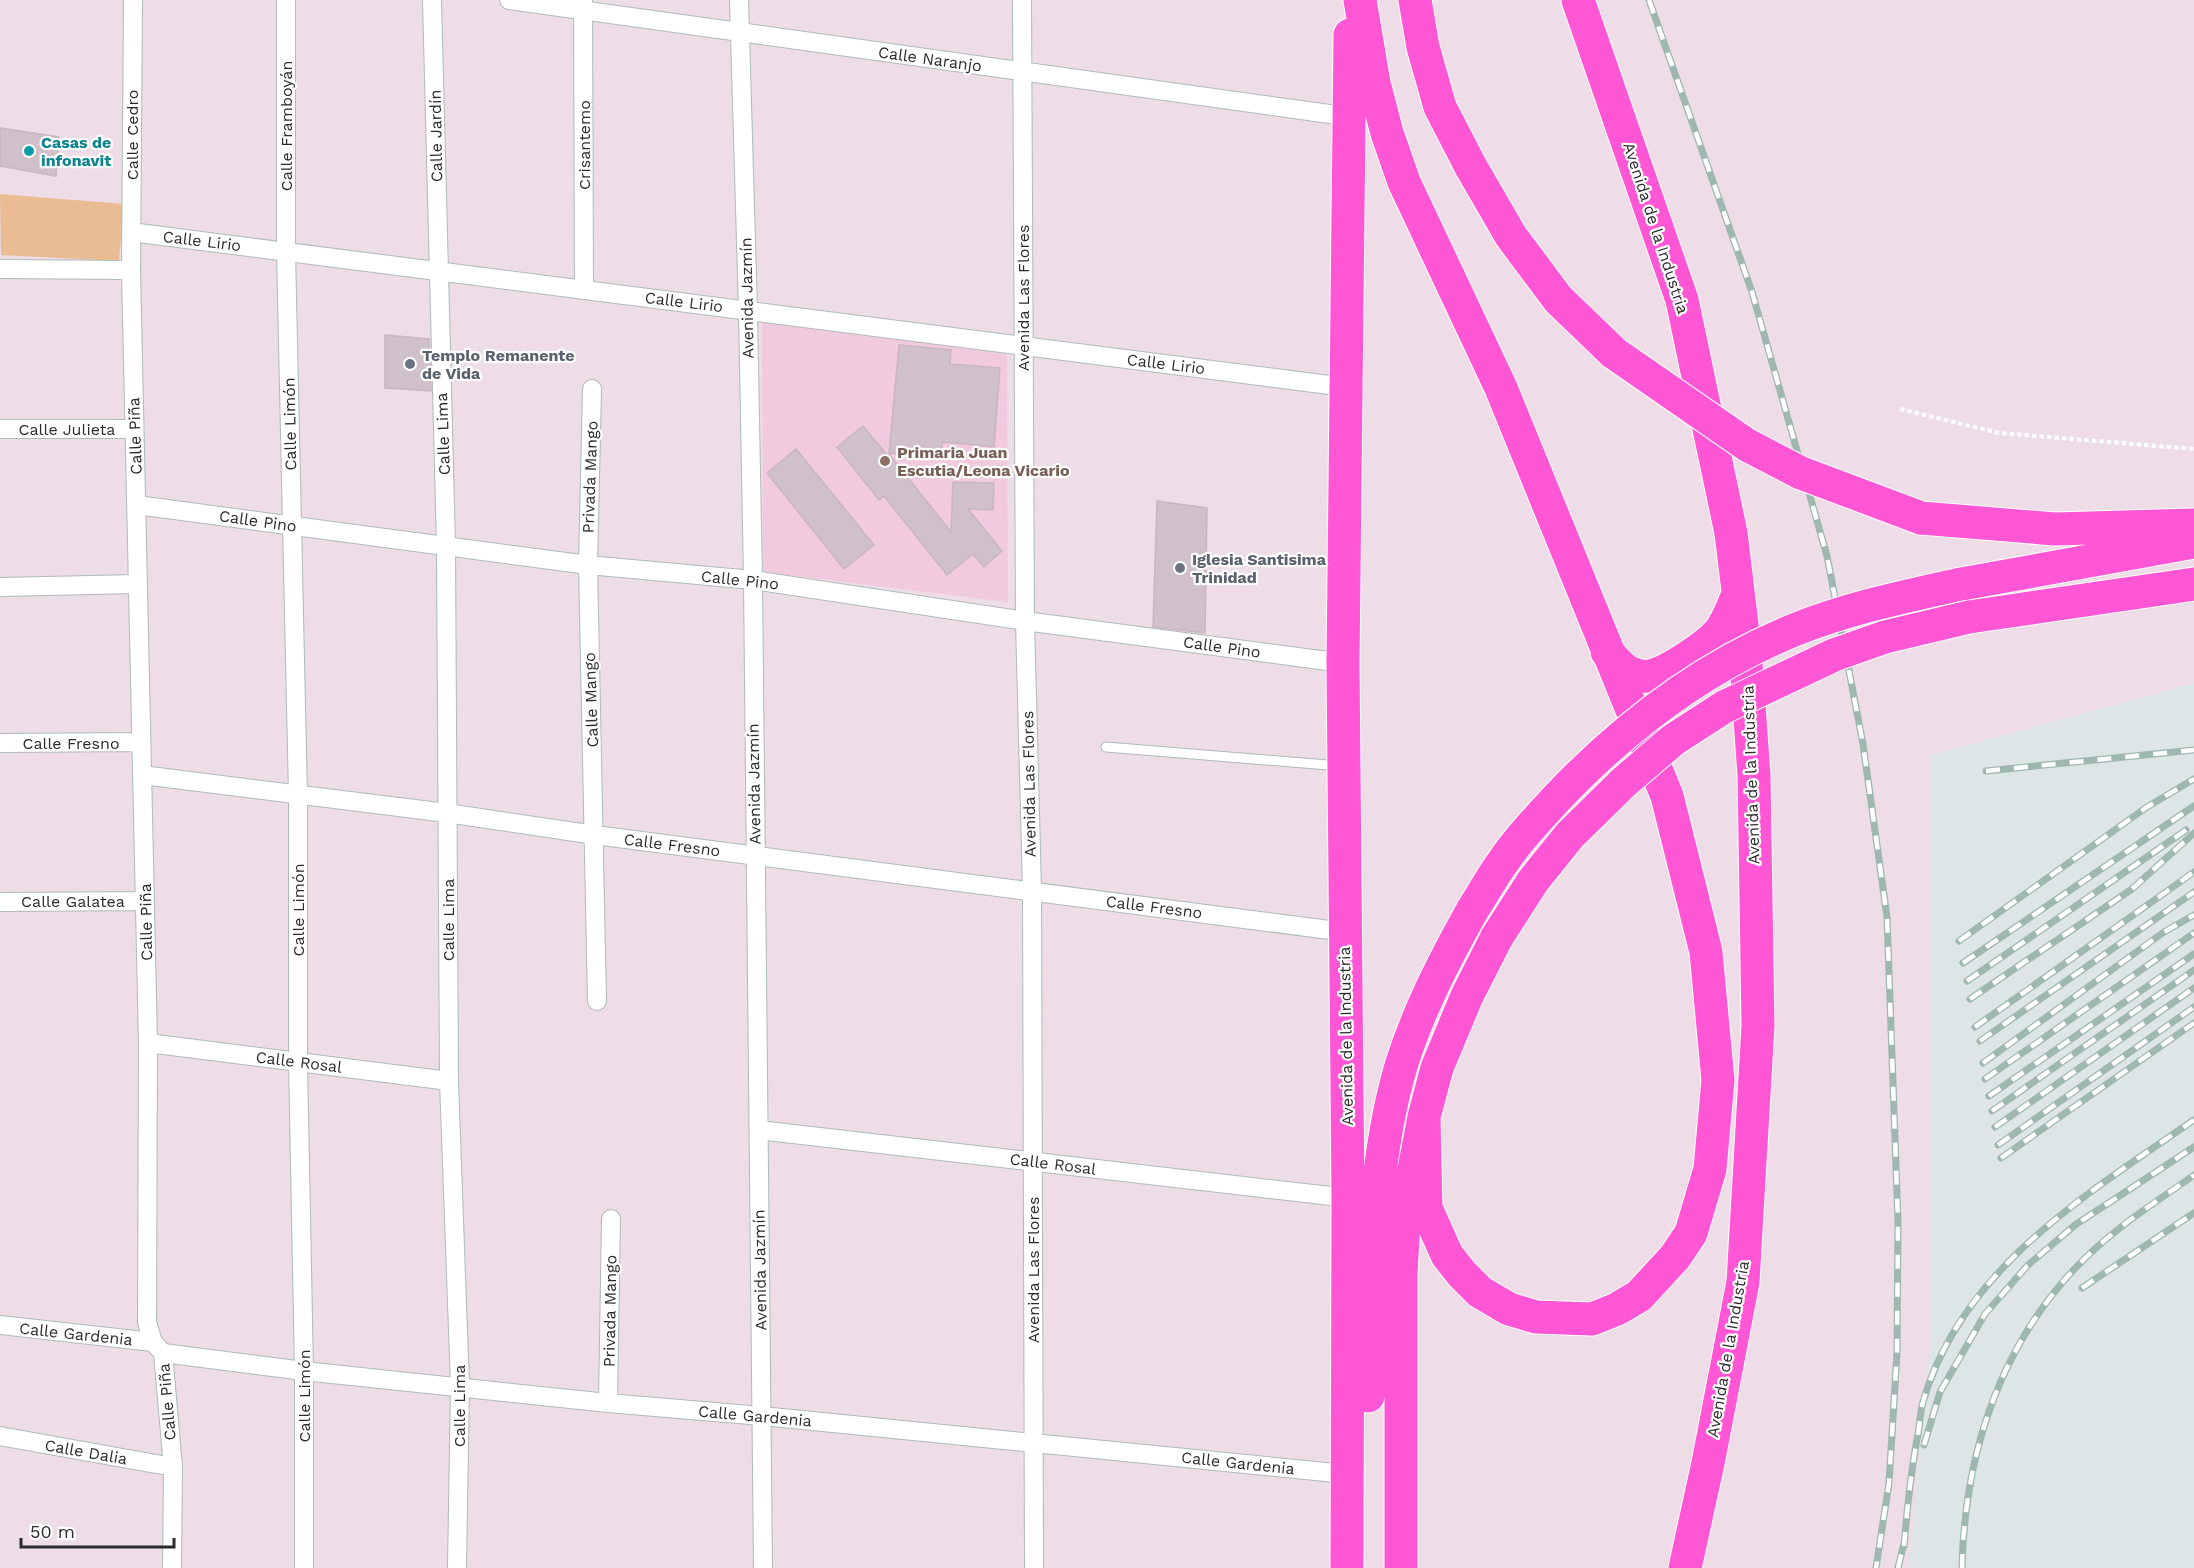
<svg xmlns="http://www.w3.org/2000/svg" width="2194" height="1568" font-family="'Work Sans',sans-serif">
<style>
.industrial{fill:#dde5e6}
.education{fill:#f1cade}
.green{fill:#eabc93}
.building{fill:#d0c0ca;stroke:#cab5c0;stroke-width:1.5}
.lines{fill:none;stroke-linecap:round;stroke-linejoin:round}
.lane-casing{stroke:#acbcb7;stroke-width:11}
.street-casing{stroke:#acbcb7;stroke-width:20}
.highway-casing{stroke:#fff;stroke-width:35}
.path{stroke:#fff;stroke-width:4;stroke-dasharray:4.5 3;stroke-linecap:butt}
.lane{stroke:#fff;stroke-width:9}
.street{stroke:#fff;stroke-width:18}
.highway{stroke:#ff56d6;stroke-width:33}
.rail-casing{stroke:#9eb7af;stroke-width:7}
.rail{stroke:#fff;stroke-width:4.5;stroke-dasharray:14;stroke-linecap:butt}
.highway-bridge-casing{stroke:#fff;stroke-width:35;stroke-linecap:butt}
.highway-bridge{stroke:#ff56d6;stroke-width:33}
.culture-dot{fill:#0f9aa8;stroke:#fff;stroke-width:2}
.worship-dot{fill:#6b7280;stroke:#fff;stroke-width:2}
.education-dot{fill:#8d6e63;stroke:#fff;stroke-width:2}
.labels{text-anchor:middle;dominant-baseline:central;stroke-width:4.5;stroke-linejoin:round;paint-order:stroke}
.street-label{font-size:16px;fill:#2b2b2b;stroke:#fff}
.culture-label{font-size:16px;font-weight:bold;fill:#0d838f;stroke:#fff;text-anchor:start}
.worship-label{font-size:16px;font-weight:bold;fill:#5b616d;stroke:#fff;text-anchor:start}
.education-label{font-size:16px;font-weight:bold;fill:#785e54;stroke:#fff;text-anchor:start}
</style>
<rect width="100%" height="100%" fill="#eedce7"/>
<path class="industrial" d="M2194,683V1568H1909L1929,1354L1930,755Z"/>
<path class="education" d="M762,323L1007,350L1008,602L763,572Z"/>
<path class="green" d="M0,194L124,204L119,261L1,255Z"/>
<path class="building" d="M0,128L59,137L56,176L0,166Z
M385,335L429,339L431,391L385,388Z
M899,345L951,350L950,364L1000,368L994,447L942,442L941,459L889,453Z
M863,426L889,457V454L951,532L953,482L994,483L993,510L968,509L1002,551L984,567L973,554L947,575L884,496L879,500L837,447Z
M796,449L874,545L844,569L767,473Z
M1157,501L1207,508L1205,633L1153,627Z"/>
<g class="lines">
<defs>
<path id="lane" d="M1106,747L1340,766"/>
<path id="street" d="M133,0L131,270L148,1043L147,1322L153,1342L163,1353L173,1467L172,1568
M286,0V252L298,796V1062L304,1371V1568
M432,0L446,546L449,1081L460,1386L457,1568
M509,0L1351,117
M583,0L584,290
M739,0L748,311L753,580L763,1568
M1022,0L1025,621L1032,891L1034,1568
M131,232L1345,387
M0,269L131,270
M592,389L588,565L597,1001
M0,429H134
M137,505L588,565L753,580L1025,621L1343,663
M0,587L137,584
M0,743L141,742
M142,775L447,813L595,835L1345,932
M0,902L145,901
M148,1043L449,1081
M759,1130L1348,1198
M0,1325L153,1342
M163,1353L304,1371L608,1403L762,1416L1346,1474
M608,1403L611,1219
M0,1436L173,1467"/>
<path id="highway" d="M1360,0L1374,83L1387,133L1404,182L1501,388L1667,796L1706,952L1718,1080L1710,1169L1691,1233L1675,1257L1639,1296L1617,1309L1592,1319L1536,1317L1509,1309L1480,1292L1462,1274L1447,1255L1426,1208L1424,1117
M1415,0L1423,47L1440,107L1471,167
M1578,0L1682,300L1731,533L1745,649L1754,775L1758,1026L1743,1282L1708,1463L1685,1568
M1921,518L2055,529L2194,525
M1956,585L2194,542
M1969,617L2194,584
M1607,652C1613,658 1620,667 1627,671C1633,675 1643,677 1650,676C1667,673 1709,645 1720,631C1728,620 1733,606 1738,594
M1368,1396C1373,1286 1370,1172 1401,1066C1418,1011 1445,959 1473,909
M1347,1568L1348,1198L1343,663L1350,35
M1401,1568V1273L1404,1221L1424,1117L1437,1068L1467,996L1497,937"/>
</defs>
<use href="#lane" class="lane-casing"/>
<use href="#street" class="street-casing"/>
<use href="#highway" class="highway-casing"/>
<path class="path" d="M1900,409L1999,433L2194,449"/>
<use href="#lane" class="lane"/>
<use href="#street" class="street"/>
<use href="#highway" class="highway"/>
<defs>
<path id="rail" d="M1649,0L1752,292L1827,556L1863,744L1887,917L1898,1222L1897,1352L1889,1483L1876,1568
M1986,771L2194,750
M1959,941L2147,807L2194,779
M1963,963L2194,806
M1967,981L2186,830
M1970,999L2132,889L2194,833
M1975,1027L2194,872
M1980,1041L2194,892
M1983,1063L2164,932L2194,915
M1985,1079L2194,933
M1989,1096L2194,954
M1992,1111L2194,970
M1995,1127L2194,988
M1998,1145L2194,1007
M2001,1158L2194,1023
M2082,1288L2194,1213
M1924,1445L1940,1392L1985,1314L2027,1266L2075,1225L2194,1147
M1904,1546C1907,1509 1911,1471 1918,1434C1920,1423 1920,1412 1923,1402C1961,1269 2087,1194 2194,1120
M1898,1568L1905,1539
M1962,1568C1965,1437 2011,1314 2116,1231C2140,1211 2168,1194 2194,1175"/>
</defs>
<use href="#rail" class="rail-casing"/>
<use href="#rail" class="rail"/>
<defs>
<path id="highway-bridge" d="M1471,167L1511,236L1558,299L1614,353L1747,445L1801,473L1921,518
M1473,909C1484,892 1493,875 1505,859C1519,838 1538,819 1555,800C1622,729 1703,667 1794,630C1846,609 1902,597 1956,585
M1497,937L1533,881L1570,835L1624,782L1673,740L1724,707L1834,655L1885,637L1969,617"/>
</defs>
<use href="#highway-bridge" class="highway-bridge-casing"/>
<use href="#highway-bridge" class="highway-bridge"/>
</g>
<circle class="culture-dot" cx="29" cy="151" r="6"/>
<g class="worship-dot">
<circle cx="410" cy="364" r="6"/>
<circle cx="1180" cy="568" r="6"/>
</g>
<circle class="education-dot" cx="885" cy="461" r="6"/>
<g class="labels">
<g class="street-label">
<text transform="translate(930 59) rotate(8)">Calle Naranjo</text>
<text transform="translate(286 126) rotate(-90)">Calle Framboyán</text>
<text transform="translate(132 135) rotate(-90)">Calle Cedro</text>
<text transform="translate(436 136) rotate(-91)">Calle Jardín</text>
<text transform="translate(584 145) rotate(-90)">Crisantemo</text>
<text transform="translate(1656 228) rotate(72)">Avenida de la Industria</text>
<text transform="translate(202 241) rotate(7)">Calle Lirio</text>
<text transform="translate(747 298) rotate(-91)">Avenida Jazmín</text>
<text transform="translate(1023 298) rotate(-90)">Avenida Las Flores</text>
<text transform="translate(684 302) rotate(7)">Calle Lirio</text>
<text transform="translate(1166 364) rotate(7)">Calle Lirio</text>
<text transform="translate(290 424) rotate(-91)">Calle Limón</text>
<text x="67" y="429">Calle Julieta</text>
<text transform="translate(443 434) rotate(-92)">Calle Lima</text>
<text transform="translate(135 436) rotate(-92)">Calle Piña</text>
<text transform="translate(590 477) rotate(-88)">Privada Mango</text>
<text transform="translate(258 521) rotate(8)">Calle Pino</text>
<text transform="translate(740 580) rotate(6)">Calle Pino</text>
<text transform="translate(1222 647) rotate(8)">Calle Pino</text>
<text transform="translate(591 700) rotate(-92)">Calle Mango</text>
<text x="71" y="743">Calle Fresno</text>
<text transform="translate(1751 775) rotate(-92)">Avenida de la Industria</text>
<text transform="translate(754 784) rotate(-91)">Avenida Jazmín</text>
<text transform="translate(1029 784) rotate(-91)">Avenida Las Flores</text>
<text transform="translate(672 845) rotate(7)">Calle Fresno</text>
<text x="73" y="901">Calle Galatea</text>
<text transform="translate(1154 907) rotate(7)">Calle Fresno</text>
<text transform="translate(298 910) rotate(-90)">Calle Limón</text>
<text transform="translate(448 920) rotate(-90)">Calle Lima</text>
<text transform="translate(146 922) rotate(-91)">Calle Piña</text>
<text transform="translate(1346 1036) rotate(-91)">Avenida de la Industria</text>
<text transform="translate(299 1062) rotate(7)">Calle Rosal</text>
<text transform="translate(1053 1164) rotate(7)">Calle Rosal</text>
<text transform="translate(760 1270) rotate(-91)">Avenida Jazmín</text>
<text transform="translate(1033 1270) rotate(-90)">Avenida Las Flores</text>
<text transform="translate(610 1311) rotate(-89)">Privada Mango</text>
<text transform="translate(76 1334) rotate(6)">Calle Gardenia</text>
<text transform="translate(1728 1349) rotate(-80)">Avenida de la Industria</text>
<text transform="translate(304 1396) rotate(-90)">Calle Limón</text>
<text transform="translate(167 1402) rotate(-95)">Calle Piña</text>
<text transform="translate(459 1406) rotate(-90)">Calle Lima</text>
<text transform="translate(755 1416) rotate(5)">Calle Gardenia</text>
<text transform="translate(86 1452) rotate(10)">Calle Dalia</text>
<text transform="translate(1238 1463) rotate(6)">Calle Gardenia</text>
</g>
<g class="culture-label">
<text x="41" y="142">Casas de<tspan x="41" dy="18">infonavit</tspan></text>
</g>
<g class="worship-label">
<text x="422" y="355">Templo Remanente<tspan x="422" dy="18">de Vida</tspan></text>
<text x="1192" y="559">Iglesia Santisima<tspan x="1192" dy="18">Trinidad</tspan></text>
</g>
<g class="education-label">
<text x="897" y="452">Primaria Juan<tspan x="897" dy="18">Escutia/Leona Vicario</tspan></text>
</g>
</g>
<path d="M21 1538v9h153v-9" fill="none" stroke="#2b2b2b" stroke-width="3"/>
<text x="30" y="1538" font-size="18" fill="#2b2b2b" stroke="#ffffff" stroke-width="4.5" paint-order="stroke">50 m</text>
</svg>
